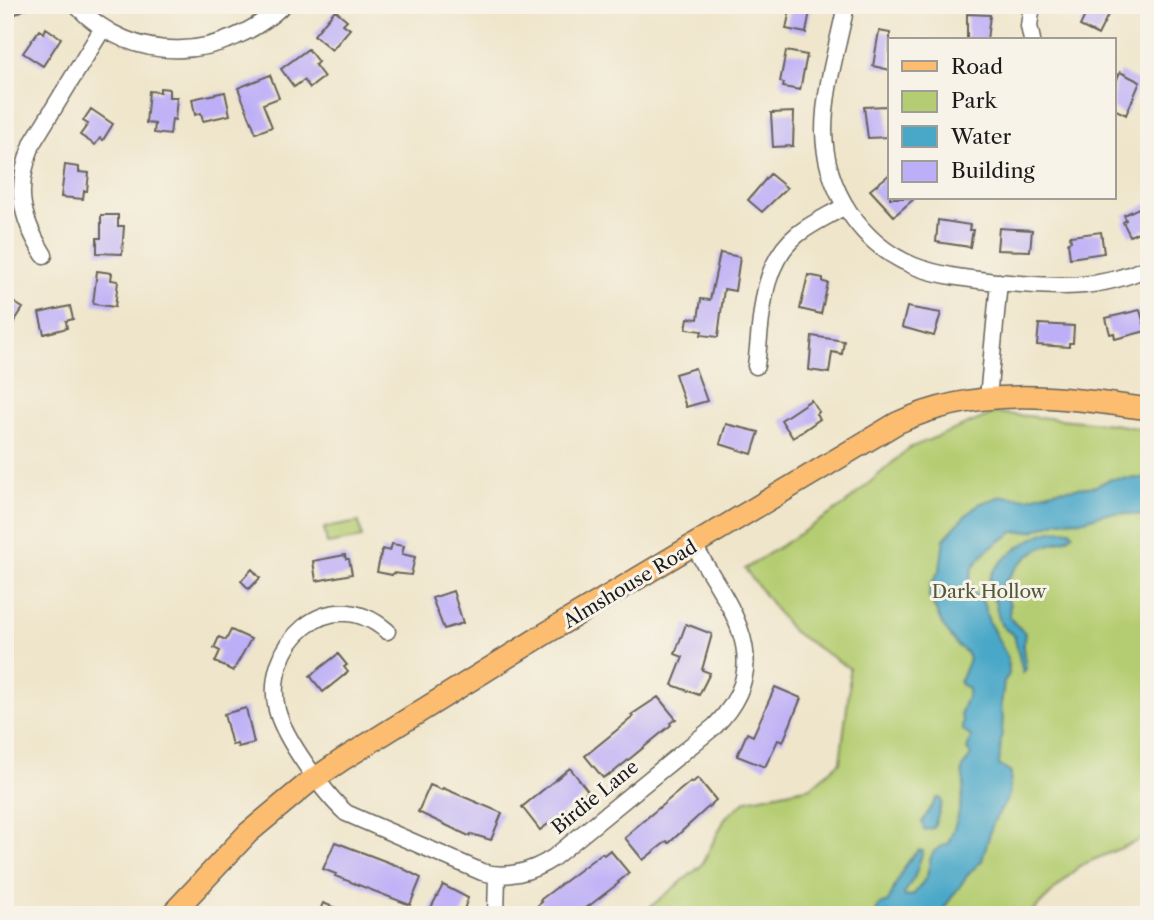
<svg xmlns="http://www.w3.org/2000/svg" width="1154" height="920" font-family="'Libre Caslon Text',serif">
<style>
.green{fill:#b5cd72;stroke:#687447;stroke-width:2}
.water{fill:#49a7c8;stroke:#326272;stroke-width:2}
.building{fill:#bdaff7}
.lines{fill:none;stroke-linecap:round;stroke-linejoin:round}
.minor-casing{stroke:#666259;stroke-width:19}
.major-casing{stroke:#666259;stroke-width:24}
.minor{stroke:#fff;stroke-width:16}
.major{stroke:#fcbd6f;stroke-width:21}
.labels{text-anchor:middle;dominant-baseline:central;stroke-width:6;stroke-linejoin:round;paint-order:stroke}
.street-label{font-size:19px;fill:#1c1c1c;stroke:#f7f3e8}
.park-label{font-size:19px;fill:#525a3a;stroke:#f7f3e8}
</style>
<rect width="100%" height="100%" fill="#f7f3e8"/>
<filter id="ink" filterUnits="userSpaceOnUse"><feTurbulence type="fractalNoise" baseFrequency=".0143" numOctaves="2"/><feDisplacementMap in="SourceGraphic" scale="14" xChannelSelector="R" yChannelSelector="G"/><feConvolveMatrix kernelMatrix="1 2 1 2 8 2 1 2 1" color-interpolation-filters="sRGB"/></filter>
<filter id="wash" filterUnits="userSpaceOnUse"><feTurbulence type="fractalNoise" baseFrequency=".00686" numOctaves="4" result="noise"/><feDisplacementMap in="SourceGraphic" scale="28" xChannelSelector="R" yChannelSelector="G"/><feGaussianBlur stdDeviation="1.57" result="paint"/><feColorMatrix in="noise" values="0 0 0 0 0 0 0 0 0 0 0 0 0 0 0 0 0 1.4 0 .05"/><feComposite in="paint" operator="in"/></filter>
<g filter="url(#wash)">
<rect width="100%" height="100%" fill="#efe5ca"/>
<path class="green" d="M995,413L1113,424L1149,430V836L1079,866L1029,915H640L701,866L726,817L747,800L811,787L840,762L849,692V668L792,631L745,569L844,505L909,448Z
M359,522L362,538L327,544L324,528Z"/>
<path class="water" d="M1149,478V516L1118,513L1103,514L1085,520L1059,521L1033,531L1014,532L988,549L973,567L970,578L971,590L983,602L989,622L1008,658L1009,674L1004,682L1001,706L1003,718L999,765L1011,773L1009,796L993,823L982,861L970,872L939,915H875L879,905L888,902C896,885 903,863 919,850L923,851L915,876L904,894L905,897L913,895C918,889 924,882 927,875C932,857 927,851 948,844C956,825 962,805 964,784C964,779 961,774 963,768C965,763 969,759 971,754L967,750L971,737L962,729L963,720L960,715L968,694V688L960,684V681L969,659L966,652L958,646L943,626L929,596L930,586L940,569L944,539L964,517L979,504L1001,496L1027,498L1057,490L1096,486L1110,479Z
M1070,530L1073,534C1064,543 1054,542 1043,547C1025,555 1012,571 1002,587V592L1010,604C1008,623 1013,620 1025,633L1023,648L1026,669L1023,673L1014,635C997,625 1000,622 996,605C994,597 988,593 989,584C989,565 1030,537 1048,532C1055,530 1063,530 1070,530Z
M937,798H940L942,802L934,828L924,830L922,822Z"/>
<g id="blocks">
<path class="building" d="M5,5H32L5,20Z
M791,5H811L806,33L786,29Z
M1090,5H1113L1098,35L1080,26Z
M335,10L347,20L343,24L350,29L332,50L314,35Z
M967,14L990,15L987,40H967Z
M46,28L61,38L43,66L23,53L39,30L44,33Z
M879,31L890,33V70L873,66Z
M308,49L318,62L315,65L324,77L310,88L304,80L294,87L281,69Z
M786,51L807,55L800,90L783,87L784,83L780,82Z
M1120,72L1140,82L1126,115L1114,109V86Z
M270,75L279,98L263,104L272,127L256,133L238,88Z
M160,88L169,89V97H177L175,120L172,119L170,135L154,133L155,124L146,123L149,91L160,92Z
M225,92L230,115L203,121L201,113L195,115L192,99Z
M887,106L888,137L868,138L864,107Z
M91,109L113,124L103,140L100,138L95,145L80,135L88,124L83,121Z
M794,112L793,146L773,147L771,113Z
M65,165L79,167V172L89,173L87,191H84L83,199L61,197Z
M770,174L787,188L762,212L748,200Z
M890,174V198H915L894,216L870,190Z
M1149,203V227L1130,236L1123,222L1126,220L1124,215Z
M101,215H118V226H124L122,254L97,253V238H101Z
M938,220L970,225L969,230H973L970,247L936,242Z
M999,228L1032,230L1030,251L997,250Z
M1101,232L1104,253L1070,258L1068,242L1071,241L1070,236Z
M720,253L740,257L735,291L724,289L718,337L701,335L702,331L686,329L688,318L698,319L701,299L710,300Z
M97,271L112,273L111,280L118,281L115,307L93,304Z
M808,275L823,278V282L828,283L821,314L800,309Z
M5,297L23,308L5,336Z
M70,306L73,319L66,321L67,328L44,334L39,313Z
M907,307L941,313L934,336L902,327Z
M1140,310L1146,331L1115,339L1114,333L1110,334L1106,318Z
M1039,324L1074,326L1073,343H1069V347L1037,345Z
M812,336L844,341L842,354L832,352L829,373L809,370Z
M695,368L707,401L686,407L675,374Z
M811,400L819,412L816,414L820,419L793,438L781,420Z
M726,424L759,432L752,454L720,444Z
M392,544L404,546L402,554L415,557L411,575L393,573L392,575L377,572L382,549L390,551Z
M345,555L346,559H349L352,574L316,581L313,561Z
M252,569L260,578L249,589L241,581Z
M453,591L463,623L444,629L432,598Z
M686,624L712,634L702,670L710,673L699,695L672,685L683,657L675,654Z
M231,630L251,639L233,671L215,662L220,651L214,648L219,637L226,640Z
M338,654L347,665L344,667L348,672L323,692L310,676Z
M775,687L801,698L783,742L778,740L765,767L737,756L747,733L753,736Z
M658,697L676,719L670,723L671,725L610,775L609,774L603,778L585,756L633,717L631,715Z
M246,708L254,743L238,747L237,744L232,745L224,714Z
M570,768L588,791L582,796L584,797L540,830L522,807Z
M698,778L716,800L669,843L667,841L643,860L625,838L631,833L630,832L691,781L692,783Z
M430,785L442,790L443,788L502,813L491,840L471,834L469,836L418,812Z
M335,842L398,866L421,878L410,905L335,876L336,874L323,869Z
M610,850L629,873L618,882L619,883L577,915H542L536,907L542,902L540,900L602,853L604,855Z
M443,885L468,898L462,915H427Z
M323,903L351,914V915H318Z"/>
</g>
</g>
<g filter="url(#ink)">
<use href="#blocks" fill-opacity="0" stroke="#666259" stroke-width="2"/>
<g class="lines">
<defs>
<path id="minor" d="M76,5C134,67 224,61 283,5
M846,5C838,46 824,89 824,131C825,189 860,244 914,266C940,276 970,279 997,282C1053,287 1096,292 1149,267
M1032,5L1029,26L1032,40
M44,255C19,215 15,187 33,142L103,28
M756,366C762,321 759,265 798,234C812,223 830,215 845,206
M988,398L999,282
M387,631C328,580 262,645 277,710C284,738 324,793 346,813L482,872C506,879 532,872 553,858L715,726C778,662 730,608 694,546
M496,915L497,875"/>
<path id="major" d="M171,915L248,833L308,783L342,760L543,635L897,423C980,384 1062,397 1149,409"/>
</defs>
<use href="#minor" class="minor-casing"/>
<use href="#major" class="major-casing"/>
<use href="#minor" class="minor"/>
<use href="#major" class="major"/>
</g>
</g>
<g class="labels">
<g class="street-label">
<text transform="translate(630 584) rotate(-31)">Almshouse Road</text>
<text transform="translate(595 797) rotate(-39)">Birdie Lane</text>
</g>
<g class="park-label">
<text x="989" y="591">Dark Hollow</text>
</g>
</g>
<rect width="1154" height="920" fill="none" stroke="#f7f3e8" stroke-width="28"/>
<rect x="888" y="38" width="228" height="161" fill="#f7f3e8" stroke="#9f9d96" stroke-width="2"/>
<rect x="902" y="61" width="35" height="10" fill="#fcbd6f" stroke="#9f9d96" stroke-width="2"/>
<text x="951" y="74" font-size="21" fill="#1c1c1c">Road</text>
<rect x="902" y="91" width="35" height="21" fill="#b5cd72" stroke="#9f9d96" stroke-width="2"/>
<text x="951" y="108" font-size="21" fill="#1c1c1c">Park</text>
<rect x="902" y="126" width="35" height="21" fill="#49a7c8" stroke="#9f9d96" stroke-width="2"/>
<text x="951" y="144" font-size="21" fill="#1c1c1c">Water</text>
<rect x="902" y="161" width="35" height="21" fill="#bdaff7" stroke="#9f9d96" stroke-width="2"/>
<text x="951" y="178" font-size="21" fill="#1c1c1c">Building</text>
</svg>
